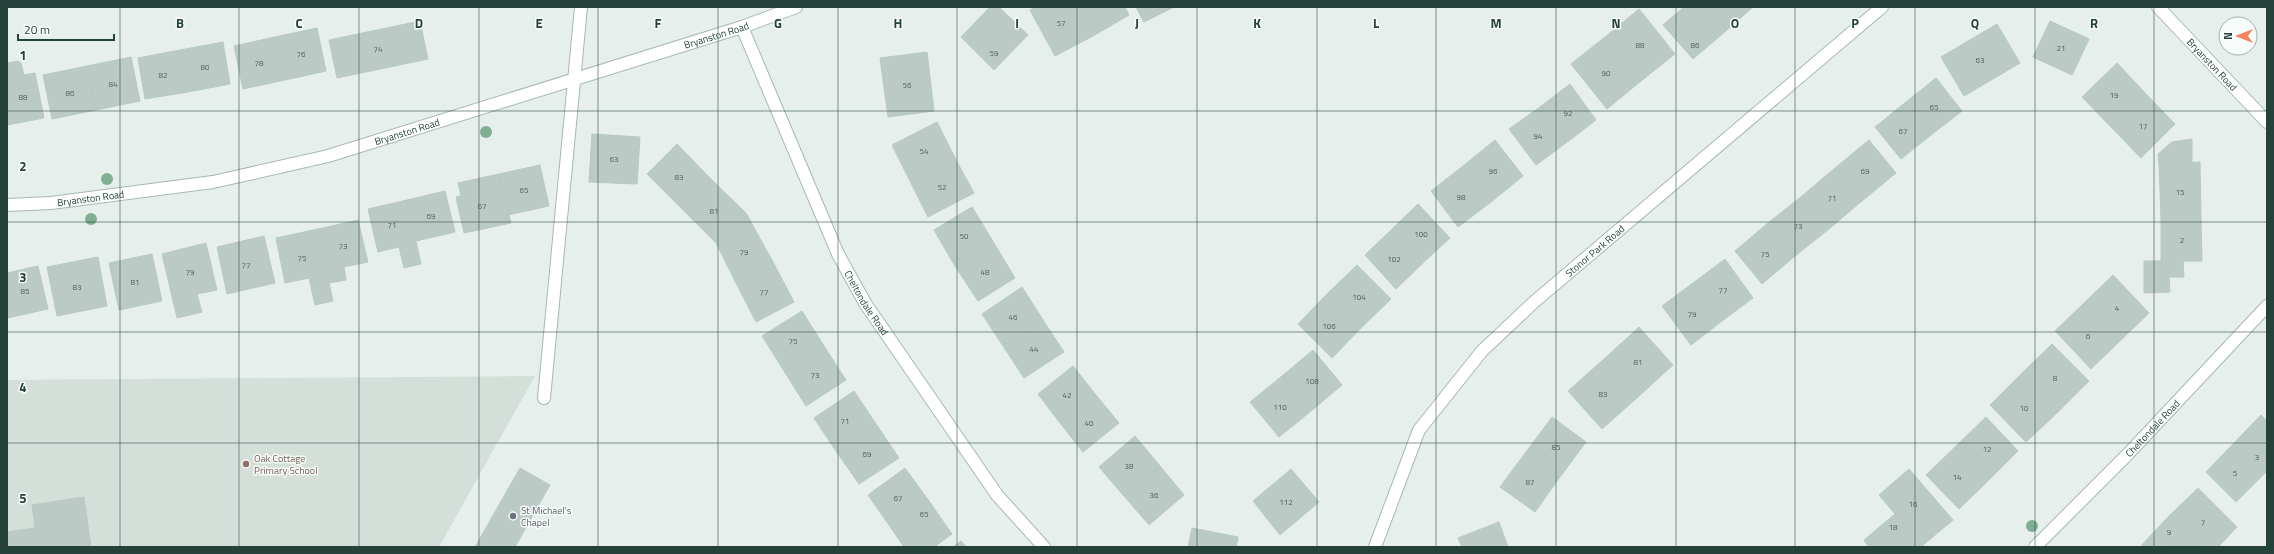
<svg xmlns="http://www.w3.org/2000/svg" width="2274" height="554" font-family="'Titillium Web',sans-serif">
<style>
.built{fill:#d4dfda}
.building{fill:#bbcac4;stroke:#b8c9c2}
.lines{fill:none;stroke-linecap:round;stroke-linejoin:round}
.service-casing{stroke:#a8b8b2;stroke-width:14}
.minor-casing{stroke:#a8b8b2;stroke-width:14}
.service{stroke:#fff;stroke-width:12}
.minor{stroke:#fff;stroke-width:12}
.tree{fill:#80af93}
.grid{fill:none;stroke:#24423a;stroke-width:1;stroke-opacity:0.55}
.education-dot{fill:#8d6e63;stroke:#f7fbf9;stroke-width:1.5}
.worship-dot{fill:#6b7280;stroke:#f7fbf9;stroke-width:1.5}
.labels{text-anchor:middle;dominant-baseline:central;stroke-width:3;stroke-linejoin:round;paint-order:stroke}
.number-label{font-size:8px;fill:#4a645c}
.street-label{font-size:10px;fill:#24423a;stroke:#f7fbf9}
.education-label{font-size:10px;fill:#785e54;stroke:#f7fbf9;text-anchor:start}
.worship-label{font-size:10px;fill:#5b616d;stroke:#f7fbf9;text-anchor:start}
.grid-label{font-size:13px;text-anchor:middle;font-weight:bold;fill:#24423a;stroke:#f7fbf9;stroke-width:3;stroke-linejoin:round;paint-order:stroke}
</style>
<rect width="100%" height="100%" fill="#e6efeb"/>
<path class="built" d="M535,376L439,547H7V380Z"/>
<path class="building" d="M990,7H999L1028,35L994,70L961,37Z
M1036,7H1077L1093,36L1055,56L1030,10Z
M1077,7H1125L1129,15L1093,36Z
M1136,7H1174L1144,22Z
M1684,7H1707L1727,30L1693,59L1663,25Z
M1707,7H1753L1727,30Z
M1639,9L1675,54L1641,81L1605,37Z
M420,21L428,59L337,78L329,40Z
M2050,21L2089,39L2072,75L2033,57Z
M1997,24L2020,63L1964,96L1941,57Z
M317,28L326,71L285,80L275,37Z
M275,37L285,80L243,89L234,46Z
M1605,37L1641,81L1607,109L1571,64Z
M223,42L230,84L188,92L180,50Z
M180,50L188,92L145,99L138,58Z
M927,52L934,111L888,117L880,58Z
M131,57L140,101L96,110L87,66Z
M18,61L21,63L24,75L35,73L44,118L7,125V63Z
M2117,63L2146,94L2111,127L2082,97Z
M87,66L96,110L52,119L43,75Z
M1936,78L1962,111L1931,135L1906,102Z
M1570,84L1596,120L1566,143L1540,107Z
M2146,94L2175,124L2141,158L2111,127Z
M1906,102L1931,135L1901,159L1875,127Z
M1540,107L1566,143L1536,165L1509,129Z
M937,122L955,158L910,181L892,145Z
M592,134L640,137L637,184L589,182Z
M2192,139V163L2159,165L2158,154L2172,142Z
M1495,140L1523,176L1491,202L1463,166Z
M1869,140L1896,173L1862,201L1835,168Z
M677,144L711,179L682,209L647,174Z
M955,158L974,193L928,217L910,181Z
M2200,162L2201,219H2161L2159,165Z
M540,165L549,206L508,215L499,174Z
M1463,166L1491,202L1458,227L1431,191Z
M1835,168L1862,201L1829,229L1802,196Z
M499,174L511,223L464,233L456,197L461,196L458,183Z
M711,179L746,213L716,243L682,209Z
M445,191L455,232L416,241L407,200Z
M1802,196L1829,229L1795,256L1768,223Z
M407,200L421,264L404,268L399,247L378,252L368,209Z
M1418,204L1450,238L1423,263L1391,230Z
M972,207L994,243L955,266L934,230Z
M746,213L773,262L735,281L716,243Z
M2161,219H2201L2202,261H2183L2184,277H2169L2170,292L2144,293V261H2161Z
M358,220L368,262L344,267L346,280L329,283L318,229Z
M1768,223L1795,256L1762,284L1735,251Z
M318,229L333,301L315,305L309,278L285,283L276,238Z
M1391,230L1423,263L1396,289L1365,255Z
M264,236L275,283L227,294L217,247Z
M206,243L217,290L197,294L202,312L177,318L162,254Z
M994,243L1015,278L978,301L955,266Z
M152,254L162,301L119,310L109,263Z
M98,257L107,306L57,316L47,267Z
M1725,259L1753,298L1722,321L1693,283Z
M773,262L794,302L756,322L735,281Z
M1357,265L1391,299L1361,328L1327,294Z
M38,266L48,309L7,318V273Z
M2113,275L2149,313L2120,341L2084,303Z
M1693,283L1722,321L1691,345L1662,306Z
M1022,287L1043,320L1003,346L982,314Z
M1327,294L1361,328L1332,358L1298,324Z
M2084,303L2120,341L2091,369L2055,331Z
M802,311L824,346L784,371L762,336Z
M1043,320L1064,352L1024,378L1003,346Z
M1639,327L1673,365L1638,397L1604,359Z
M2052,344L2089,381L2058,412L2021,374Z
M824,346L846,380L806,406L784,371Z
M1313,350L1342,385L1311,411L1282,376Z
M1604,359L1638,397L1602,429L1568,391Z
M1073,366L1096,395L1060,423L1038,394Z
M2021,374L2058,412L2026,442L1990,405Z
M1282,376L1311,411L1279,437L1250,402Z
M854,391L876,424L836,451L814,418Z
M1096,395L1119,423L1083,452L1060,423Z
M2261,415L2267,421V471L2264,474L2233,444Z
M1552,417L1586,442L1560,477L1526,452Z
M1986,417L2018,451L1989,480L1956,446Z
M876,424L899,458L859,484L836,451Z
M1135,436L1160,466L1124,496L1099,467Z
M2233,444L2264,474L2236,502L2206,472Z
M1956,446L1989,480L1959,509L1926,475Z
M1526,452L1560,477L1535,512L1500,487Z
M1160,466L1184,495L1149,525L1124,496Z
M520,468L550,485L515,547H475Z
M905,468L929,501L891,528L868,495Z
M1291,469L1319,502L1280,535L1253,501Z
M1909,469L1953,520L1922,546L1879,495Z
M2198,488L2237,527L2218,547H2199L2168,517Z
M84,497L91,547H7V532L35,528L32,505Z
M929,501L952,534L934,547H904L891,528Z
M1895,514L1922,546L1921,547H1869L1864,540Z
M2168,517L2198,546L2140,547Z
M1499,522L1508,547H1462L1458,538Z
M1192,528L1238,537L1236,547H1188Z
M961,541L966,547H953Z"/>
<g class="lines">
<defs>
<path id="service" d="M544,398L581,7"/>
<g id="minor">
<path id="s1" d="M2158,7L2267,122"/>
<path id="s2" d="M742,27L838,254L865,303L997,495L1044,547"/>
<path id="s3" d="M7,205L51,203L213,182L328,156L742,27L796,7"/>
<path id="s4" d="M1375,547L1419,430L1482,351L1534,302L1882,7"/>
<path id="s5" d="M2035,547L2127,455L2267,306"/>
</g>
</defs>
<use href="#service" class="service-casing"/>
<use href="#minor" class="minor-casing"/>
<use href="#service" class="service"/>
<use href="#minor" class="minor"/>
</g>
<g class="tree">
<circle cx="486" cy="132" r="6"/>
<circle cx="107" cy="179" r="6"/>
<circle cx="91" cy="219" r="6"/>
<circle cx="2032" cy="526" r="6"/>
</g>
<path class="grid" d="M120,7V547M239,7V547M359,7V547M479,7V547M598,7V547M718,7V547M838,7V547M957,7V547M1077,7V547M1197,7V547M1317,7V547M1436,7V547M1556,7V547M1676,7V547M1795,7V547M1915,7V547M2035,7V547M2154,7V547M7,111H2267M7,222H2267M7,332H2267M7,443H2267"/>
<circle class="education-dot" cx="246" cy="464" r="4"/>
<circle class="worship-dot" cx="513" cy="516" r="4"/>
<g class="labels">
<g class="number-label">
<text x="1061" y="23">57</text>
<text x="1640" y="45">88</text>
<text x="1695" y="45">86</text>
<text x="2061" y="48">21</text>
<text x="378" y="49">74</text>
<text x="994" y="53">59</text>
<text x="301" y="54">76</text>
<text x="1980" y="60">63</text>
<text x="259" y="63">78</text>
<text x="205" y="67">80</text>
<text x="1606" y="73">90</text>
<text x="163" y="75">82</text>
<text x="113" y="84">84</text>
<text x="907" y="85">56</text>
<text x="70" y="93">86</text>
<text x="2114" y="95">19</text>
<text x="23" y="97">88</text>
<text x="1934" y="107">65</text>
<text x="1568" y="113">92</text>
<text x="2143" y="126">17</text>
<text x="1903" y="131">67</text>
<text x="1538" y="136">94</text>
<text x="924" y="151">54</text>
<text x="614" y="159">63</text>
<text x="1493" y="171">96</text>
<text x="1865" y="171">69</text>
<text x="679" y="177">83</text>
<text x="942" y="187">52</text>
<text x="524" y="190">65</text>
<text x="2180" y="192">15</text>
<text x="1461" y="197">98</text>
<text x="1832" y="198">71</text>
<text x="482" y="206">67</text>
<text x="714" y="211">81</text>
<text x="431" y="216">69</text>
<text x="392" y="225">71</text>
<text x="1798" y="226">73</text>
<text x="1421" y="234">100</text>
<text x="964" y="236">50</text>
<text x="2182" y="240">2</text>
<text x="343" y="246">73</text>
<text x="744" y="252">79</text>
<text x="1765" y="254">75</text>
<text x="302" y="258">75</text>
<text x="1394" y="259">102</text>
<text x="246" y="265">77</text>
<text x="190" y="272">79</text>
<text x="985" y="272">48</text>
<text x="135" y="282">81</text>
<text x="77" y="287">83</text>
<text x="1723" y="290">77</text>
<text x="25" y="291">85</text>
<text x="764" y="292">77</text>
<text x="1359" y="297">104</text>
<text x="2117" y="308">4</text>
<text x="1692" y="314">79</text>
<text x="1013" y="317">46</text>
<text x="1329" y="326">106</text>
<text x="2088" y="336">6</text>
<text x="793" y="341">75</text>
<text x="1034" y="349">44</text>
<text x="1638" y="362">81</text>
<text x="815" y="375">73</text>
<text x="2055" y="378">8</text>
<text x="1312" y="381">108</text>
<text x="1603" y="394">83</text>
<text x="1067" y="395">42</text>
<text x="1280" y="407">110</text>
<text x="2024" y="408">10</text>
<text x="845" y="421">71</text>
<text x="1089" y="423">40</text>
<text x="1556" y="447">85</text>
<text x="1987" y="449">12</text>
<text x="867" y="454">69</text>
<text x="2257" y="457">3</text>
<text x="1129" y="466">38</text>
<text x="2235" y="473">5</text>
<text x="1957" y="477">14</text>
<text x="1530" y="482">87</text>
<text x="1154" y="495">36</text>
<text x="898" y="498">67</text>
<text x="1286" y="502">112</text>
<text x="1913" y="504">16</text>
<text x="924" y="514">65</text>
<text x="2203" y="522">7</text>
<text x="1893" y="527">18</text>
<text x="2169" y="532">9</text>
</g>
<g class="street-label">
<text stroke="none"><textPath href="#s3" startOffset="732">Bryanston Road</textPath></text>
<text stroke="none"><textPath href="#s1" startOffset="79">Bryanston Road</textPath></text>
<text stroke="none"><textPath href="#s3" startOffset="408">Bryanston Road</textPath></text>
<text stroke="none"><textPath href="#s3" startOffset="84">Bryanston Road</textPath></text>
<text stroke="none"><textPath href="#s4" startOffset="377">Stonor Park Road</textPath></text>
<text stroke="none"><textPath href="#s2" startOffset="303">Cheltondale Road</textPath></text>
<text stroke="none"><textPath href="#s5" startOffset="167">Cheltondale Road</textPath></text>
</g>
<g class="education-label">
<text x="254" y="458">Oak Cottage<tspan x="254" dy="12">Primary School</tspan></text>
</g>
<g class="worship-label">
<text x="521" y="510">St Michael's<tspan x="521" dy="12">Chapel</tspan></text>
</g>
</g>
<g class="grid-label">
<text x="180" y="28">B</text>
<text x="299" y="28">C</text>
<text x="419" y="28">D</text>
<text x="539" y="28">E</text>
<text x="658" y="28">F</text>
<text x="778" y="28">G</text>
<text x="898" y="28">H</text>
<text x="1017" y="28">I</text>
<text x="1137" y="28">J</text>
<text x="1257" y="28">K</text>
<text x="1376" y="28">L</text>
<text x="1496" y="28">M</text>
<text x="1616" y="28">N</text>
<text x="1735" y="28">O</text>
<text x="1855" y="28">P</text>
<text x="1975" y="28">Q</text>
<text x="2094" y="28">R</text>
<text x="23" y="60">1</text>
<text x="23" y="171">2</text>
<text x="23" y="282">3</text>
<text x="23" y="392">4</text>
<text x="23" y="503">5</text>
</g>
<rect width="2274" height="554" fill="none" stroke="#24423a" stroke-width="16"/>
<g transform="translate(2238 36) rotate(270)"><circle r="19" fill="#f7fbf9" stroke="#a3b1ad"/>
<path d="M0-3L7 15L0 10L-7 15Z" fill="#f4845f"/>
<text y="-6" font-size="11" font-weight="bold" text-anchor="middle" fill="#24423a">N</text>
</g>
<path d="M18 34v6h96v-6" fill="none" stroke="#24423a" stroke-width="2"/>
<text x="24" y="34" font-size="12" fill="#24423a" stroke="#f7fbf9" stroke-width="3" paint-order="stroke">20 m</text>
</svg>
